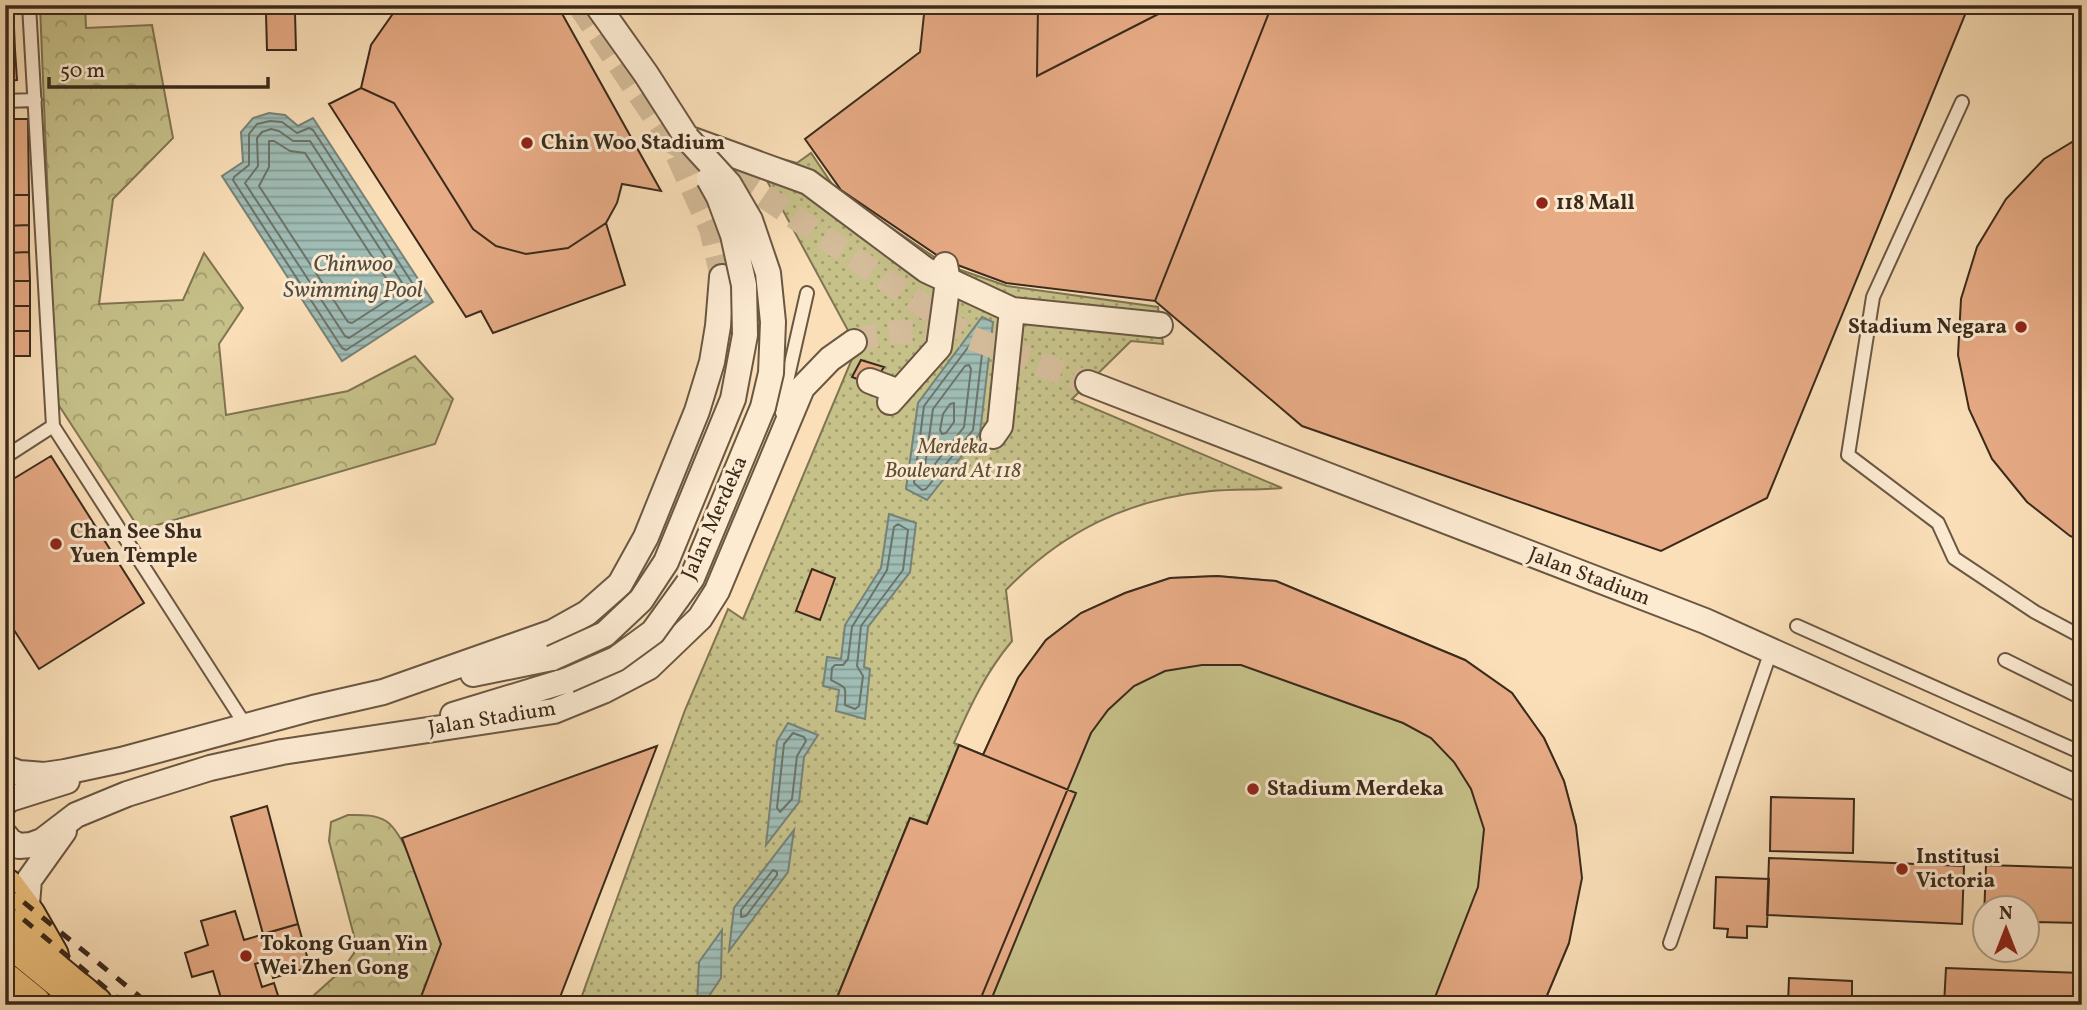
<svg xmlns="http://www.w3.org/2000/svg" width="2087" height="1010" font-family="Vollkorn,serif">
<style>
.forest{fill:url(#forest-crowns);stroke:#807552;stroke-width:2}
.park{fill:url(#park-dots);stroke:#807552;stroke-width:2}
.pitch{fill:#c6c089;stroke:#807552;stroke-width:2}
.water{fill:url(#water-rules);stroke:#778277;stroke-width:2}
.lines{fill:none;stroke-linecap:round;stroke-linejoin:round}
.shore{stroke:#6c7368;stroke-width:2}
.building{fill:#e7ab85;stroke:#3a2a1b;stroke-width:2}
.street-tunnel{stroke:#d4bb99;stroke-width:24;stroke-dasharray:24 12;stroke-linecap:butt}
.lane-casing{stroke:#6a5742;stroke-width:16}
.street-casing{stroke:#6a5742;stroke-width:28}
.highway-casing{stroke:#3a2a1b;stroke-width:42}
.lane{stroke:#fcead1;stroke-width:12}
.street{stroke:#fcead1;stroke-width:24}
.highway{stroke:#edc07c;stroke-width:38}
.rail{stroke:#3a2a1b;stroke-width:5;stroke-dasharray:12 12;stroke-linecap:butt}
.street-bridge-casing{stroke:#6a5742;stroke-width:28;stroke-linecap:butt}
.street-bridge{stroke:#fcead1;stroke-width:24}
.poi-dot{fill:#8f2418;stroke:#fcead1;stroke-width:2.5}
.labels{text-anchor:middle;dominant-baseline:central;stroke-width:6;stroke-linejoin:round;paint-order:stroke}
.poi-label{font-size:21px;font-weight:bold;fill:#3a2a1b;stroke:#fcead1;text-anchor:start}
.park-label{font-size:21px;font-style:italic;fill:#5d5036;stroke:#fcead1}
.street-label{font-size:21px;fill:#3a2a1b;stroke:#fcead1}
.water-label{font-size:23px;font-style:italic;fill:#534e42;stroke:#fcead1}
</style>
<defs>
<pattern id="forest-crowns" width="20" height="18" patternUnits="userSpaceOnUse" patternTransform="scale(1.75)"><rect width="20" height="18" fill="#c6c089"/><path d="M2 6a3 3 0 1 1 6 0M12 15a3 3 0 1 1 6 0" fill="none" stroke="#a29c6f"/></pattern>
<pattern id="park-dots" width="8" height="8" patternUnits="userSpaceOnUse" patternTransform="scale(1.75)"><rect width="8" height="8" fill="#c6c089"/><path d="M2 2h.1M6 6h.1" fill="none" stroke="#a29c6f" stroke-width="1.8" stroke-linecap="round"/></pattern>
<pattern id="water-rules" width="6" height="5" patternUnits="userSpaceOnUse" patternTransform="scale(1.75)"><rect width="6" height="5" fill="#9fbcb5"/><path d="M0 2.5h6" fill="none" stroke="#839992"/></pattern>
</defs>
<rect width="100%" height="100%" fill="#fadfb8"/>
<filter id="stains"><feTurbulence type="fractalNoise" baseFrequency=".00286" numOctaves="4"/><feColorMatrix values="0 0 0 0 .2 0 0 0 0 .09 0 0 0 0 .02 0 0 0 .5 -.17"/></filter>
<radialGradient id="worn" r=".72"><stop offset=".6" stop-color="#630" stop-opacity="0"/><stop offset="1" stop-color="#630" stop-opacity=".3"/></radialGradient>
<path class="forest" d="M40,5H85L86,28L152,25L173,138L113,199L99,304L183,300L204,253L243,308L219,344L226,415L348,391L415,356L453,399L435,444L140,530L56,401Z
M348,815C361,815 374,814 386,821C409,836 431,916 441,944L418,1005H303L343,969L354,953V936L329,841L331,822Z"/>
<path class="park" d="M745,149L797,163L811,153L836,190L946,265L1007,286L1158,307L1163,344L1131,341L1072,399L1282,488C1258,490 1234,489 1211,491C1129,499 1063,531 1006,590L1012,641C986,672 970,706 954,743L959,745L927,824L910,818L834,1005H581L579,1004L685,710L728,609L743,619L857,347L766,179Z"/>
<path class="pitch" d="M1217,576L1276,581L1465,660L1512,693L1544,738L1564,781L1576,826L1569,943L1543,1005H834L910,818L927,823L959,745L983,755L1018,678L1046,640L1081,613L1125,593L1170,578Z"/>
<path class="water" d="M269,113L285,115L298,126L313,118L433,302L342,361L222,176L243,162L241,132L253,118Z
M982,317L993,322L980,433L927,500L906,489L918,403Z
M889,514L916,523L910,572L868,627L864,667L870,669L865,719L836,711L839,690L823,686L827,657L841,659L845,625L881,568Z
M788,723L818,735L804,757L799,802L766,845L777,741Z
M794,830L788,872L729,951L734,908Z
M722,930L721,978L703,1005H697L699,962Z"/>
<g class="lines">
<path class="shore" d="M270,121L282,122L297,133L309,128L313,130L422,298L421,302L346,350L342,348L233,180L234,177L249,165V134L257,124Z
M271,129L279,131L293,141H310L410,295L409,299L349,338L345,336L245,183L258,166L257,138L262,132Z
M269,141H274L290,151L305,153L395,292L394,296L352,323L348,322L259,186L269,167Z
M982,333L984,337L973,430L926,489L922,490L914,483L924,406L978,334Z
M969,365L971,369L964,427L931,469L927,470L925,466L933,409L965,366Z
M954,403V422L946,433L942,434L940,430L943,414L950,404Z
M898,524L908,530L903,570L861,626L857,666L863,676L859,706L855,709L845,705C845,686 849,689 831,680L832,668L835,665H843L848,659L852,627L887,570L894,527Z
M793,733L804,737L806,741L797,756L792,799L780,812L777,808L784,744Z
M773,870L777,872V875L746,916L741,917V910Z"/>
</g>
<path class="building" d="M5,5H13L15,50H5Z
M399,5H551L560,10L661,191L622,184L617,203L606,223L568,248L526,254L496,246L473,229L394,103L361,88L371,45Z
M925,5H1272L1155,301L1006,283L944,260L841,190L805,139L920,52Z
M1038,5H1176L1037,76Z
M1272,5H1969L1767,498L1661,551L1302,426L1155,301Z
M295,13L296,50H267L266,14Z
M5,50H15L17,80L5,81Z
M361,88L394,103L473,229L496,246L526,254L568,248L606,223L625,285L493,333L481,311L466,317L329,104Z
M5,119H28L29,195H5Z
M2082,136V541L2070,536L2027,502L1992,459L1969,409L1958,355L1961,299L1977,247L2006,199L2044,159Z
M5,195H29V225L5,226Z
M29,225V252L5,253V226Z
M29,252L30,281H5V253Z
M5,281H30V306H5Z
M5,306H30V331H5Z
M5,331H30V356H5Z
M861,360L884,367L872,385L852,377Z
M51,456L144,603L39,669L5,616V484Z
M812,569L835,578L820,620L796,611Z
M1217,576L1276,581L1465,660L1512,693L1544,738L1564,781L1576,826L1582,878L1569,943L1543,1005H1432L1478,887L1484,829L1471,789L1454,762L1431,738L1403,723L1241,665H1202L1165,671L1134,686L1108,710L1091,733L978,1005H834L910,818L927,824L959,745L983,755L1018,678L1046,640L1081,613L1125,593L1170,578Z
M959,745L1076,793L989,1005H834L910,818L927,824Z
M657,746L557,1005H418L441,944L402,838Z
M1771,797L1854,799L1853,853L1770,851Z
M267,806L298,924L263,934L231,817Z
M1769,858L1964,866L1962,924L1767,915Z
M1986,865L2082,868V923L2034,922L2033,944H2028V908H1986V918H1984Z
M1716,877L1769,879L1767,927L1747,926V938L1727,937L1728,929L1714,928Z
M235,911L244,940L298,924L310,967L273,978L268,960L255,964L262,987L274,983L281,1005H223L213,971L192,977L185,953L208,945L201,921Z
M1946,968L2082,973V1005H1944Z
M1789,978L1852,981V1005L1788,1004Z"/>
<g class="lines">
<path class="street-tunnel" d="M579,5L671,141L711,229L722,277
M671,141L739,179L969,337L1088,383
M854,342C890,327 924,332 961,336"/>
<defs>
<path id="lane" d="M29,5L53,426L246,726
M5,101L35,100
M1962,102L1873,297L1848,455L1938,523L1954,558L2035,612L2082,637
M782,413L787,381L807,293
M5,457L53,426
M1797,626L2082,753
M2005,660L2082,698
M1670,943L1771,651"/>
<path id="street" d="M597,5L646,74L687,138L808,182L926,270L1012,310L1160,325
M870,381L899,392
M1088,383L1705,621L2082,790
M890,402L939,347L948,281L945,265
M993,436L1000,426L1012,310
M473,674L552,658
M453,715L568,680
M5,768L19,773L44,775L65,772L121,760L313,708L383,692L553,632L587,613L620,584L646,537L697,411L712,362L718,326L722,277
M5,803L10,799L67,781
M5,835L10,841L19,846L31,845L42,841L76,815L127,794L210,768L282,752L554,711L603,691L649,667L700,618L717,591L802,388L830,359L854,342
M26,916L29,880L64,831"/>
<path id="highway" d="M5,888L26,916L49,956
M5,933L93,1005
M5,983L32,1005"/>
</defs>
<use href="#lane" class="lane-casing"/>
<use href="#street" class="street-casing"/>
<use href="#highway" class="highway-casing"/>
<use href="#lane" class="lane"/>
<use href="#street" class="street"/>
<use href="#highway" class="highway"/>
<path class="rail" d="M5,887L150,1005
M5,904L126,1005"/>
<defs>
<path id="street-bridge" d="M552,658L605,634L641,600L666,562L733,399L745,335L744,285L733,235L719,197L709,179
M568,680L616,659L653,632L692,578L763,407L771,373L773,322L768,273L750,220L729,184L687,138"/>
</defs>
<use href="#street-bridge" class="street-bridge-casing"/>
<use href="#street-bridge" class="street-bridge"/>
</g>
<g class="poi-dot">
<circle cx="527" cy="143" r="7"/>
<circle cx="1542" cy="203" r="7"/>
<circle cx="2021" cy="327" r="7"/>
<circle cx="56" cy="544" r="7"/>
<circle cx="1253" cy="789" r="7"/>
<circle cx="1902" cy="869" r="7"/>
<circle cx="246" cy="956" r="7"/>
</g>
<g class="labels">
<g class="poi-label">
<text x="541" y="143">Chin Woo Stadium</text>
<text x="1556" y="203">118 Mall</text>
<text x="2007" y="327" text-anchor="end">Stadium Negara</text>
<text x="70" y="532">Chan See Shu<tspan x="70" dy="24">Yuen Temple</tspan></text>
<text x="1267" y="789">Stadium Merdeka</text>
<text x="1916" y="857">Institusi<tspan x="1916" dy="24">Victoria</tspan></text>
<text x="260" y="944">Tokong Guan Yin<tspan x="260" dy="24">Wei Zhen Gong</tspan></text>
</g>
<g class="park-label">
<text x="953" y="447">Merdeka<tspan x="953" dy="24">Boulevard At 118</tspan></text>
</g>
<g class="street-label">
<text transform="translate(715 518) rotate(-66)">Jalan Merdeka</text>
<text transform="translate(1589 577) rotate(21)">Jalan Stadium</text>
<text transform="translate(492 719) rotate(-9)">Jalan Stadium</text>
</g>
<g class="water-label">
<text x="353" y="265">Chinwoo<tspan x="353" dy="26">Swimming Pool</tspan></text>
</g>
</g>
<rect width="2087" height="1010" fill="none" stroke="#fadfb8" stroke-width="28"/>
<rect x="7" y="7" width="2073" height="996" fill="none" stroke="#3a2a1b" stroke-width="3.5"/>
<rect x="14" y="14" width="2059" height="982" fill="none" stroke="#3a2a1b" stroke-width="2"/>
<g transform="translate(2006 929)"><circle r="33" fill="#fcead1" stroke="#ae9d88" stroke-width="2"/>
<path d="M0-5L12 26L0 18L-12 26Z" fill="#8f2418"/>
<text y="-10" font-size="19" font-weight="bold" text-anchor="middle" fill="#3a2a1b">N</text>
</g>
<path d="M49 77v10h219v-10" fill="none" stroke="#3a2a1b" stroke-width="3.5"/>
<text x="60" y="77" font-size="21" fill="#3a2a1b" stroke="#fcead1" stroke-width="5" paint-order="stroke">50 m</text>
<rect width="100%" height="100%" filter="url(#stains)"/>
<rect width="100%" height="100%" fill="url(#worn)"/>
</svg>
